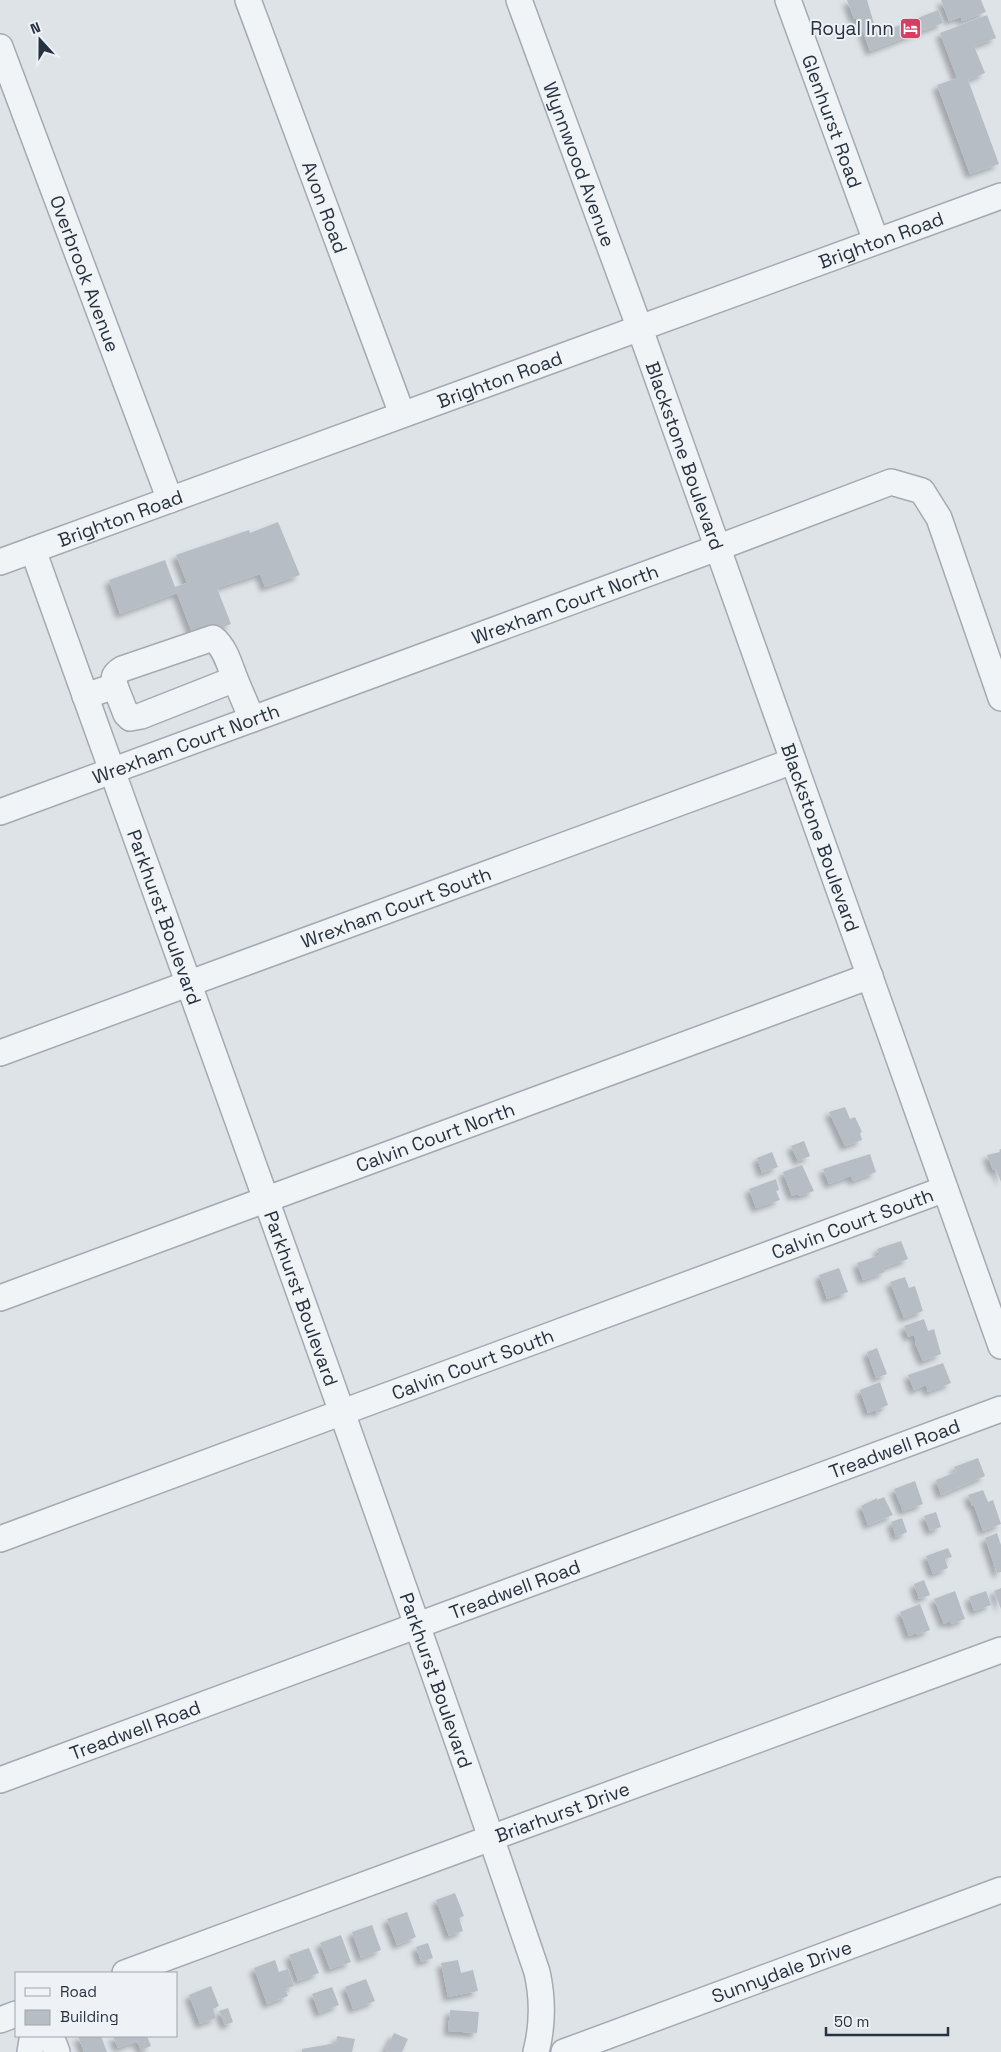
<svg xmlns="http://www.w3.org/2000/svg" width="1001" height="2052" font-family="'Space Grotesk',sans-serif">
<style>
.building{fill:#b6bdc5;filter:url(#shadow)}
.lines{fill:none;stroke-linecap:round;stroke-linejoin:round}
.minor-casing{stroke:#a3aab2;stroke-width:28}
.minor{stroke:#f1f4f7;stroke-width:25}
.labels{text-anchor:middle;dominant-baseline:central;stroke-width:4;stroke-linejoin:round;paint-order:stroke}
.poi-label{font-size:19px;fill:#273240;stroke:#eef2f6;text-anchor:end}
.street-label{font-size:19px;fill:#273240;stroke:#eef2f6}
</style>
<defs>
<filter id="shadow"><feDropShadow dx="-4.5" dy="4.5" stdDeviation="2.5" flood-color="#0004"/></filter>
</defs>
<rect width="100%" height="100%" fill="#dee3e8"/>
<path class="building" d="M847,0H867L877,34L938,10L943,23L870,51L858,18L854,19Z
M941,0H981L986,12L962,21L961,17L949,21Z
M987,15L996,38L974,46L985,73L968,80L999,164L970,174L937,85L957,78L940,33Z
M278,522L300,575L265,587L260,574L217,588L231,624L194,638L177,593L120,614L109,580L165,560L175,587L187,583L176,555L249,530L250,533Z
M845,1107L850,1119L855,1117L862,1132L860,1133L862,1140L845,1146L829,1112Z
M804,1141L810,1156L798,1161L791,1146Z
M1001,1149V1182L996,1169L993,1170L987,1155L1000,1152L999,1150Z
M772,1152L778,1167L762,1173L757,1158Z
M870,1154L876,1172L853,1181L851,1176L829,1184L823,1169Z
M802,1165L814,1191L799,1196L798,1194L792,1196L783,1172Z
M776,1179L779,1190L776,1191L780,1200L756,1208L749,1189Z
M901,1241L908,1259L883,1268L885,1272L863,1280L857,1263L880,1255L877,1249Z
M839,1268L848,1292L827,1299L819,1275Z
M905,1277L909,1288L915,1286L923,1311L904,1318L890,1282Z
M924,1319L928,1331L934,1329L941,1354L923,1361L915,1343L916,1341L914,1335L908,1337L904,1326Z
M877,1348L887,1374L876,1378L867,1352Z
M943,1363L951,1383L928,1392L926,1385L914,1390L908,1375Z
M880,1382L888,1405L881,1408L882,1411L877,1413L876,1410L868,1413L860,1390Z
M978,1458L985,1476L941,1495L936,1480L956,1472L954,1467Z
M915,1481L923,1504L903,1511L894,1489Z
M983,1490L988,1502L993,1500L1001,1524L983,1531L974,1505L972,1506L968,1495Z
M884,1497L893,1515L868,1525L861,1506L877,1498V1500Z
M936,1512L941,1527L930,1531L924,1516Z
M902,1518L907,1532L896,1537L891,1522Z
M997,1533L1001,1545V1572L997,1573L985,1538Z
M948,1548L952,1557L945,1559L948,1568L933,1574L926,1556Z
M924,1580L930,1595L919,1599L914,1584Z
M1001,1588V1609L994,1591Z
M955,1591L965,1619L951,1624L950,1621L944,1624L934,1599Z
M986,1591L991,1605L974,1611L969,1597Z
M920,1604L930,1630L917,1635L916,1633L909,1636L900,1612Z
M455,1893L464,1916L459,1918L463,1931L449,1936L436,1900Z
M407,1912L416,1937L397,1945L387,1919Z
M372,1925L381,1950L361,1958L352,1932Z
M341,1935L351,1962L330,1969L320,1943Z
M428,1943L433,1958L421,1962L416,1947Z
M309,1948L319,1973L298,1981L289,1955Z
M275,1960L279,1972L288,1969L294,1986L285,1989L288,1996L267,2004L254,1968Z
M458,1960L461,1973L473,1970L478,1991L448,1997L441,1963Z
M366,1979L375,2001L353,2009L345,1987Z
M211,1986L219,2006L213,2009L216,2018L200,2024L189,1995Z
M332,1987L339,2005L319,2013L312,1994Z
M228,2008L233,2022L225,2025L219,2011Z
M450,2010L479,2012L477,2033L448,2031Z
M394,2033L408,2039L402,2052L385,2051Z
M78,2036H101L107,2052H84Z
M113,2036H147L151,2046L141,2050L137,2041L118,2048Z
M337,2036L355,2039L352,2052H302V2049L336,2043Z"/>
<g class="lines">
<defs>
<g id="minor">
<path id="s1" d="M248,0L402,414"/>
<path id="s2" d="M519,0L640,329L1001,1346"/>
<path id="s3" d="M788,0L876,241"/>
<path id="s4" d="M0,47L170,500"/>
<path id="s5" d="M33,550C202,1023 375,1496 537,1972C543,1999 543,2025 536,2052"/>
<path id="s6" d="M0,562L1001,196"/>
<path d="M115,686C113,677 114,674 122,669L213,638C225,647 230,666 235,679"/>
<path d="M85,696L115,686L126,714L130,718L141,716L235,679L252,719"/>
<path id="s7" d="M0,812L717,548L891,482L922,491L939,518L1001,698"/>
<path id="s8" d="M0,1053L793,761"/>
<path id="s9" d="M0,1298L870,976"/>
<path id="s10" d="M0,1539L945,1189"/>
<path id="s11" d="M0,1780L1001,1409"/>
<path id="s12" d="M125,1973L1001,1650"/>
<path d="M0,2020L16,2014"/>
<path d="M51,2036L57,2052"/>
<path d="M30,2052L32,2040L37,2036"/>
<path id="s13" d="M564,2052L1001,1890"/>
</g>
</defs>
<use href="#minor" class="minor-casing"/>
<use href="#minor" class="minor"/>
</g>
<defs>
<symbol id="hotel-square" viewBox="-11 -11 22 22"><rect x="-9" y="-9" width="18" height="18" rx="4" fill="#d23f61" stroke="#eef2f6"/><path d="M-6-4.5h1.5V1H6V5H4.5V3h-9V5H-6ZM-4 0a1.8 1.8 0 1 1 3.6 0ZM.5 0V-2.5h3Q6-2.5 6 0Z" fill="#fff"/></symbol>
</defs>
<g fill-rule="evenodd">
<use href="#hotel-square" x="898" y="16" width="25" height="25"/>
</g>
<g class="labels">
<g class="poi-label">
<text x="894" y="28">Royal Inn</text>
</g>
<g class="street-label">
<text stroke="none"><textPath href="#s3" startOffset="129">Glenhurst Road</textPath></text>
<text stroke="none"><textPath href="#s2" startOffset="175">Wynnwood Avenue</textPath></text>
<text stroke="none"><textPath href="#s1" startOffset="221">Avon Road</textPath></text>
<text stroke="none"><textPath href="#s6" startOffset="938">Brighton Road</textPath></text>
<text stroke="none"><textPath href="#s4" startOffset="242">Overbrook Avenue</textPath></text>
<text stroke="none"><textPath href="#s6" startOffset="532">Brighton Road</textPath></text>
<text stroke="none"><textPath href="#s2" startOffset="485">Blackstone Boulevard</textPath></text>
<text stroke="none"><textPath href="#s6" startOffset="128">Brighton Road</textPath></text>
<text stroke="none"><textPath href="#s7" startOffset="602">Wrexham Court North</textPath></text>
<text stroke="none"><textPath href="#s7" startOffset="198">Wrexham Court North</textPath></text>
<text stroke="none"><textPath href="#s2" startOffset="890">Blackstone Boulevard</textPath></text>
<text stroke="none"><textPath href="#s8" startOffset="422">Wrexham Court South</textPath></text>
<text stroke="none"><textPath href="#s5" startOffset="390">Parkhurst Boulevard</textPath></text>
<text stroke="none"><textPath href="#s9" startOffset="464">Calvin Court North</textPath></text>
<text stroke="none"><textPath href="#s10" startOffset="909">Calvin Court South</textPath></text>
<text stroke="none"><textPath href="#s5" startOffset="795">Parkhurst Boulevard</textPath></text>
<text stroke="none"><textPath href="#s10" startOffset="504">Calvin Court South</textPath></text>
<text stroke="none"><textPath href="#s11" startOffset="954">Treadwell Road</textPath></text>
<text stroke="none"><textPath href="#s11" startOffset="549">Treadwell Road</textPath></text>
<text stroke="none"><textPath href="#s5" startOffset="1200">Parkhurst Boulevard</textPath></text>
<text stroke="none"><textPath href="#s11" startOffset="144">Treadwell Road</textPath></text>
<text stroke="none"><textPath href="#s12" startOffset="466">Briarhurst Drive</textPath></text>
<text stroke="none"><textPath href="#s13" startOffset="232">Sunnydale Drive</textPath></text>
</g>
</g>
<rect x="15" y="1972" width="162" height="65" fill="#eef2f6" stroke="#9ea5ad"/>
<rect x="25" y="1988" width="25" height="8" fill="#f1f4f7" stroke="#9ea5ad"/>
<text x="60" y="1997" font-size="15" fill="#273240">Road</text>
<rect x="25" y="2010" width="25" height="15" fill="#b6bdc5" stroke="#9ea5ad"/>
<text x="60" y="2022" font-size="15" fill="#273240">Building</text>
<g transform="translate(40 40) rotate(339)" stroke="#eef2f6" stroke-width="4" paint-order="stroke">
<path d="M0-4L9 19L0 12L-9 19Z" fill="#273240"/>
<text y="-8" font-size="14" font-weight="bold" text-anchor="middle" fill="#273240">N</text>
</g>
<path d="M826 2027v8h122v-8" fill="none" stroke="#273240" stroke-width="2.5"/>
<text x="834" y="2027" font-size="15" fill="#273240" stroke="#eef2f6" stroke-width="4" paint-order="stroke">50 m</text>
</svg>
